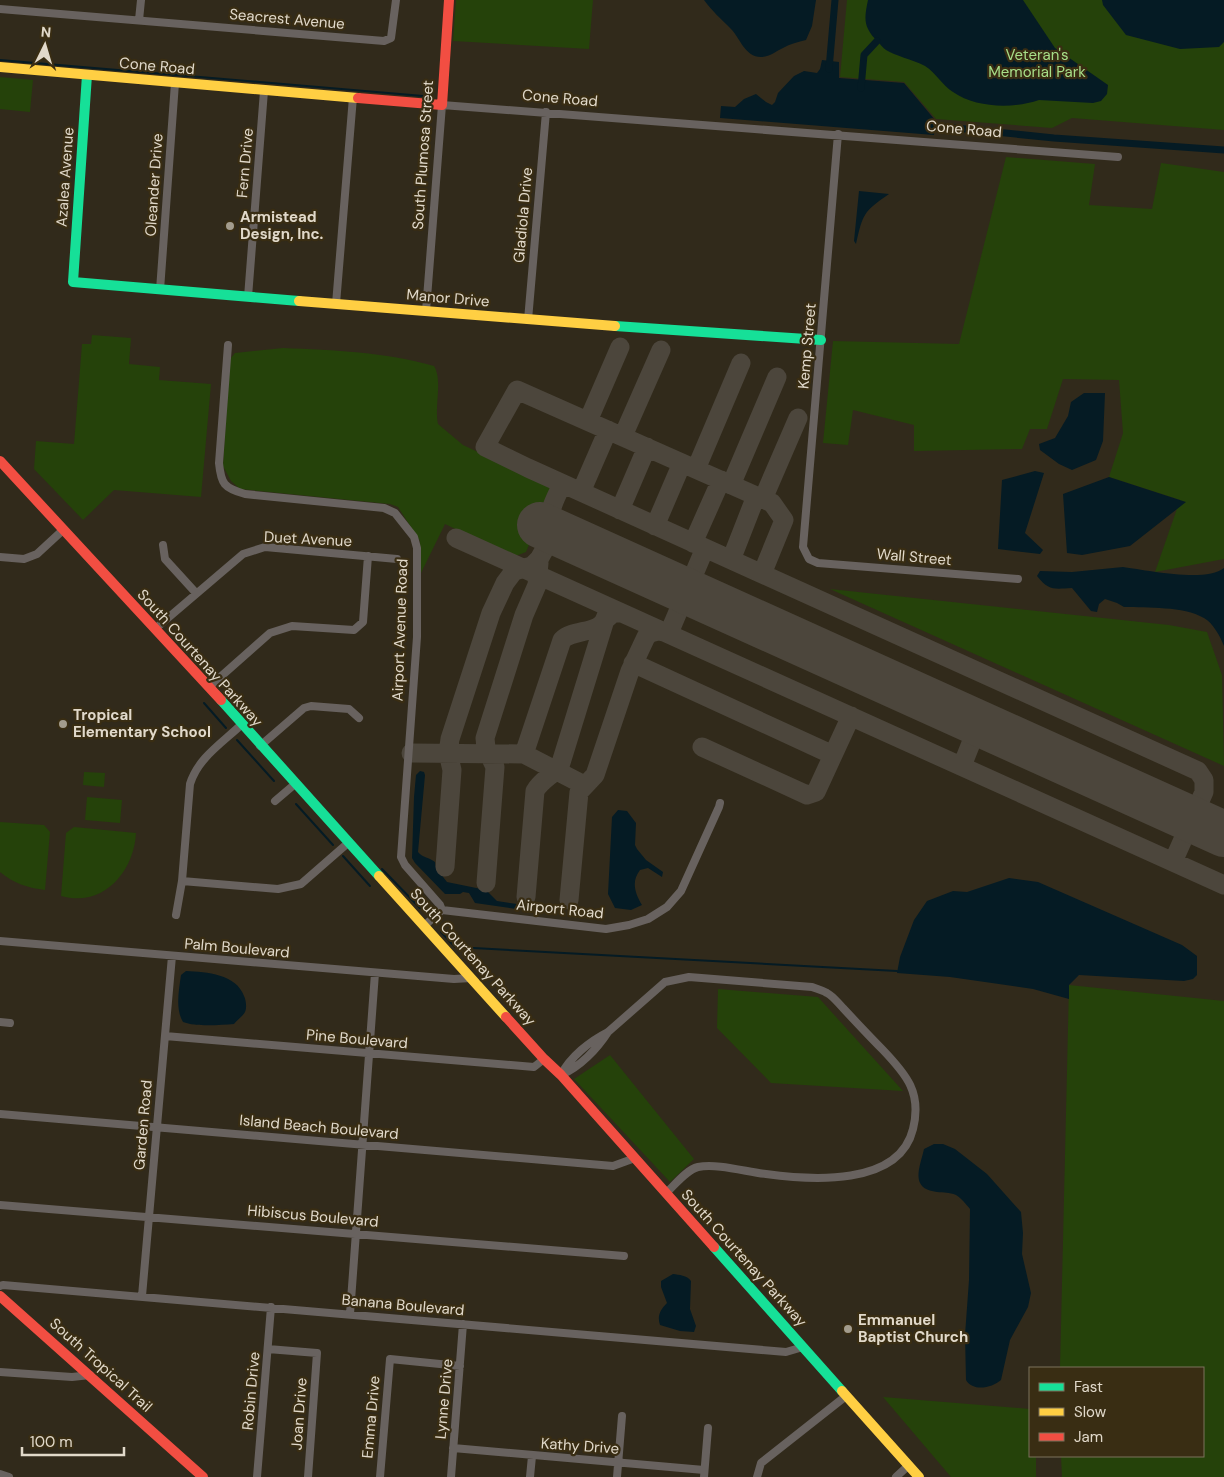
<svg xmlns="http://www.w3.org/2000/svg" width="1224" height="1477" font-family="'DM Sans',sans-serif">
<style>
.green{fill:#25420a}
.water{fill:#051b24}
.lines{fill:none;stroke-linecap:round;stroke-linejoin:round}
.stream{stroke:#051b24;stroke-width:2}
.canal{stroke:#051b24;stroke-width:7}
.taxiway{stroke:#4c463c;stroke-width:19}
.runway{stroke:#4c463c;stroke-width:46}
.street{stroke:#68625f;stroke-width:8}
.fast{stroke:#16e098;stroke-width:10}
.slow{stroke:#ffcf43;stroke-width:10}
.jam{stroke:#f24e42;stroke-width:10}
.poi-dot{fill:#a39c8d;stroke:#392d13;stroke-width:2}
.labels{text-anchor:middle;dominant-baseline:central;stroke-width:4.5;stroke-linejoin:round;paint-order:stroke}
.street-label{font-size:15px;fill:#e1d9ca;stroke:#392d13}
.park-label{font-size:15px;fill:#a7de88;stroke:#392d13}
.poi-label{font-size:15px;font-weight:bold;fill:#e1d9ca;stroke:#392d13;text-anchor:start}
</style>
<rect width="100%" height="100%" fill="#312a1b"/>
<path class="green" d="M456,0H593L589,49L453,41Z
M847,0H1224V130L1072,118L1052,128L936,119L904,82L840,77Z
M0,77L33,80L30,112L0,109Z
M1006,157L1095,164L1089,205L1152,209L1161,163L1224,172V559L1155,572L1180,500L1109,477L1123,433L1119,380L1063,379L1047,429H1030L1022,449L914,451V425L853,410L848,445L823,443L833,341L959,344Z
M92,335L131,338L129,364L160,367L159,380L211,384L201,497L114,490L83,520L34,469L36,441L74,444L82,344H91Z
M283,348C335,350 384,352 434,366C443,381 434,406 438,424L463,445L548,485L550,489V495L526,552L513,557L445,524L421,573L420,541L398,507L390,504L240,489L231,481L223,466L230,359L235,353Z
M830,589L1169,625L1207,632L1222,675L1224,766Z
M84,772L105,773L104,787L83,785Z
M87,797L122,800L120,823L85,820Z
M0,822L44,825L50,832L45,890C28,888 13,883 0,872Z
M74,827L136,833C134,872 103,908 61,896L66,833Z
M1069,985L1224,1001V1477H1062L1061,1456H1203V1368H1060Z
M718,989L818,997L903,1091L771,1083L717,1028Z
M610,1055L694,1159L670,1182L574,1079Z
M883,1397L1030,1409V1456H1036V1477H951Z"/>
<path class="water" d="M704,0H816L812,26L806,40C798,42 790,44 783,48C776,51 770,57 761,57C745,57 740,38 731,29C721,19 712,11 704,0Z
M868,0H1023L1055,48L1108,85L1107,94L1101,101L1093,103L1039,100C1013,109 976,108 953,92C942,85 936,73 925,66C912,59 895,56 886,50C883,48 880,44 878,42C863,27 864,19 868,0Z
M1102,0H1224V42L1219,47L1180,49L1126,35L1103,5Z
M822,60L839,62V78L904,83L935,120L934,135L720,118L721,106L735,107L744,99L756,94L766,102L772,105L775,102L778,93L794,76L804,71L817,73L820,69Z
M859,191L889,194C863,212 863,214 856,244L854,241Z
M1084,393H1105L1103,441L1096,460L1072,470L1059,464L1040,450L1039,444L1055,438L1068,416L1071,402Z
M1035,471L1044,473L1025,533L1043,550L1040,554L998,549L1002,480Z
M1109,477L1186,502L1130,546L1082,555L1067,553L1063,494Z
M1123,567C1146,570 1206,583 1224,568V646C1220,636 1213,623 1204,618C1183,606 1148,608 1124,607L1117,603L1105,599L1099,604L1097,612L1091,611L1072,588C1054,589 1049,591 1037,576L1040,571L1072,572Z
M420,771L424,772L425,775L418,852C423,858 429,857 435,862L436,868L447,882L486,890L497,901L517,904L516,909L475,903L469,893L463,892L460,894H445L415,863L412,858L414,797L416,775Z
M618,810L627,811L636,823L635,845L637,849L646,860L663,872L662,877L648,868L640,870C631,882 635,893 642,905L631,910L615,908L608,894L612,817Z
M1009,878L1038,882L1182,945L1197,956V975L1193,979L1184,981L1079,975L1069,985V999L1033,989L950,977L897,973L900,957L914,920L927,901L953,891L967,892Z
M186,971C207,972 236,974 244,996C246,1000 247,1008 245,1012C243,1016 237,1020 234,1024C220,1025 196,1027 183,1022C175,1009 179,990 181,975Z
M934,1144H943L955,1149L987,1174L1021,1212L1023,1233L1022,1254L1031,1293L1028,1307L1010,1340L1001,1380C992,1388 973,1392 966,1380L965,1335L969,1280L970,1209C966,1204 961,1198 956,1195C949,1192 944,1193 937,1192C909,1189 920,1167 924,1149Z
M673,1274C679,1275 687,1275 691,1281L690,1309L696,1326L694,1332L680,1331L660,1325C657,1316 660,1310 667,1303L661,1287V1281Z"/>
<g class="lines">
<path class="stream" d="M0,60L423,96
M204,703L226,728
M237,740L274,781
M296,804L333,845
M343,856L370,886
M382,869L420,908
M441,932L455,947L897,971"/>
<path class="canal" d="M829,69L835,0
M861,88L864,55L877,41
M926,125L1054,138L1224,150"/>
<path class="taxiway" d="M588,421L620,347
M623,436L661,350
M696,469L741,363
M731,485L777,377
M581,492L608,430
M763,499L798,418
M620,510L647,447
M655,526L682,463
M456,538L1224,885
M693,543L721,480
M731,560L756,496
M535,569C541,554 547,539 566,537C541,519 552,507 562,484
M762,574L784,520L772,503L517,390L485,447L528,468L1198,771L1204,780V792L1173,862
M633,663L833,755
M702,747L807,795L816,792L851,716
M411,753L524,754L584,785
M524,754L562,640C574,628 602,635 606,616
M962,766L979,723
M445,867L452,770L448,753L450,739L491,613L505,583L514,571L532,566L539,559
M486,883L495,767L486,748L485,738L524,615L537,585L539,563
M526,897L535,791C541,780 552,776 560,766L605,620L613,613H622
M569,900L579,792L595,775L630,671L646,637L650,633L658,631L669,633L705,548"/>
<path class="runway" d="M540,525L1224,834"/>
<path class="street" d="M0,9L384,41L391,38L396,0
M139,20L141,0
M838,134L803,547L809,559L818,563L1018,579
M160,290L175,83
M248,297L264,91
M336,304L353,97
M426,311L442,105L1118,157
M528,320L546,112
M228,345L219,463C221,484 224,488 245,494L384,508L395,513L414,537L417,548V637L401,857L405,865L440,905L442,910
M163,545L165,559L196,593
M0,557L24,559L37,554L63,530
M155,629L243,554L265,547L397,559
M209,687L270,633L292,626L354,630L363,622L368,556
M260,746L304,708L311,706L349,709L359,718
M275,801L295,784
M182,881L278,889L301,884L348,843
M176,915L182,881L190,784C198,758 222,743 241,725
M424,926L442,910L606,929L629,925L648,919L667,907L681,891L719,807L720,803
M0,941L454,979L471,978
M0,1022L10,1023
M165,1036L534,1067L544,1059
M561,1075C570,1057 590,1041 608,1032L665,982L689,977L812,987C817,989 822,990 827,993C833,996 838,1003 843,1008C856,1022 869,1036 882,1049C907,1075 922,1093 913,1129C899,1187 810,1180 766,1174C747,1172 717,1163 698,1167C686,1170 675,1185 666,1193
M561,1075C580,1067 597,1049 608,1032
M0,1114L613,1166L635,1158
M0,1205L624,1256
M0,1286L3,1285L786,1352L803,1347
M142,1296L172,956
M350,1314L375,973
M268,1349L317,1353L308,1477
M0,1372L72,1377L90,1375
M453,1448L704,1470
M0,1474L9,1477
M257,1477L271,1307
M380,1477L390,1359L460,1366
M451,1477L463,1324
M530,1477L532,1456
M617,1477L622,1416
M704,1477L708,1428
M757,1477L761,1463L846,1396
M896,1477L909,1465"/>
<path class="fast" d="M87,75L73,282L299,301
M615,326L821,340
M221,700L379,876
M714,1247L842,1391"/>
<path class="slow" d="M0,67L358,98
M299,301L615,326
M379,876L506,1017
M842,1391L919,1477"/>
<path class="jam" d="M358,98L442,105L449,0
M0,461L221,700
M506,1017L544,1059L561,1075L714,1247
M0,1296L203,1477"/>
</g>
<g class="poi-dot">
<circle cx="230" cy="226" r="5"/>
<circle cx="63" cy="724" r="5"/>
<circle cx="848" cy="1329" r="5"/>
</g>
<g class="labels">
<g class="street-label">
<text transform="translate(287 19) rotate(5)">Seacrest Avenue</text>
<text transform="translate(157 66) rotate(5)">Cone Road</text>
<text transform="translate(560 98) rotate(5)">Cone Road</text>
<text transform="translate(964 129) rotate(5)">Cone Road</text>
<text transform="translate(423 155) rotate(-86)">South Plumosa Street</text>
<text transform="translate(245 163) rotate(-85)">Fern Drive</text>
<text transform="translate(65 177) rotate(-86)">Azalea Avenue</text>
<text transform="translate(154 185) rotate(-86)">Oleander Drive</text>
<text transform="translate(523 215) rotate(-85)">Gladiola Drive</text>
<text transform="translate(448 298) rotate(5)">Manor Drive</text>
<text transform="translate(807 346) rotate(-85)">Kemp Street</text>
<text transform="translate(308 539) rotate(3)">Duet Avenue</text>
<text transform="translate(914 557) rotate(5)">Wall Street</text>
<text transform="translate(400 630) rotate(-88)">Airport Avenue Road</text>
<text transform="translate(200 658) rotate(48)">South Courtenay Parkway</text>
<text transform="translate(560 909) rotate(6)">Airport Road</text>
<text transform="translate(237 948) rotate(5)">Palm Boulevard</text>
<text transform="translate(473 957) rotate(48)">South Courtenay Parkway</text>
<text transform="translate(357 1039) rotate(5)">Pine Boulevard</text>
<text transform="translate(143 1125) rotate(-85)">Garden Road</text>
<text transform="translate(319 1127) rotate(5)">Island Beach Boulevard</text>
<text transform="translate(313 1216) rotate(5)">Hibiscus Boulevard</text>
<text transform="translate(744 1258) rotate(48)">South Courtenay Parkway</text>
<text transform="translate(403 1305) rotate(5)">Banana Boulevard</text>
<text transform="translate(101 1365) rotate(42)">South Tropical Trail</text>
<text transform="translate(251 1391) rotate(-85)">Robin Drive</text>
<text transform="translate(444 1399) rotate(-85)">Lynne Drive</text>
<text transform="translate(299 1414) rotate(-86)">Joan Drive</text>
<text transform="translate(371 1417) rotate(-85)">Emma Drive</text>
<text transform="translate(580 1446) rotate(4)">Kathy Drive</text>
</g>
<g class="park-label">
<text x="1037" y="55">Veteran's<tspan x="1037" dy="17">Memorial Park</tspan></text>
</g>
<g class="poi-label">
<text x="240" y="217">Armistead<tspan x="240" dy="17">Design, Inc.</tspan></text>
<text x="73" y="715">Tropical<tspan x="73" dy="17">Elementary School</tspan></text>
<text x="858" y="1320">Emmanuel<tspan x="858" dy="17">Baptist Church</tspan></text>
</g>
</g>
<rect x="1029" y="1367" width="175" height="90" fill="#392d13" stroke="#7c725c"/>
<rect x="1039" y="1383" width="25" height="8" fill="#16e098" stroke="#7c725c"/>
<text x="1074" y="1392" font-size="15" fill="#e1d9ca">Fast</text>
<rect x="1039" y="1408" width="25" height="8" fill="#ffcf43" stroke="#7c725c"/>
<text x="1074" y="1417" font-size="15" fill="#e1d9ca">Slow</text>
<rect x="1039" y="1433" width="25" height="8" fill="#f24e42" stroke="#7c725c"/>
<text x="1074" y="1442" font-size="15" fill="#e1d9ca">Jam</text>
<g transform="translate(45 45) rotate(5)" stroke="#392d13" stroke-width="4" paint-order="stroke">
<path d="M0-4L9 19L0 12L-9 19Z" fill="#e1d9ca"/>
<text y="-8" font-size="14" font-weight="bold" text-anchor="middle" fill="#e1d9ca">N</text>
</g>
<path d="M22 1447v8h102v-8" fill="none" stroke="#e1d9ca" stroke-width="2.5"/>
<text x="30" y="1447" font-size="15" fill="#e1d9ca" stroke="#392d13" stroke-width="4" paint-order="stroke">100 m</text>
</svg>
